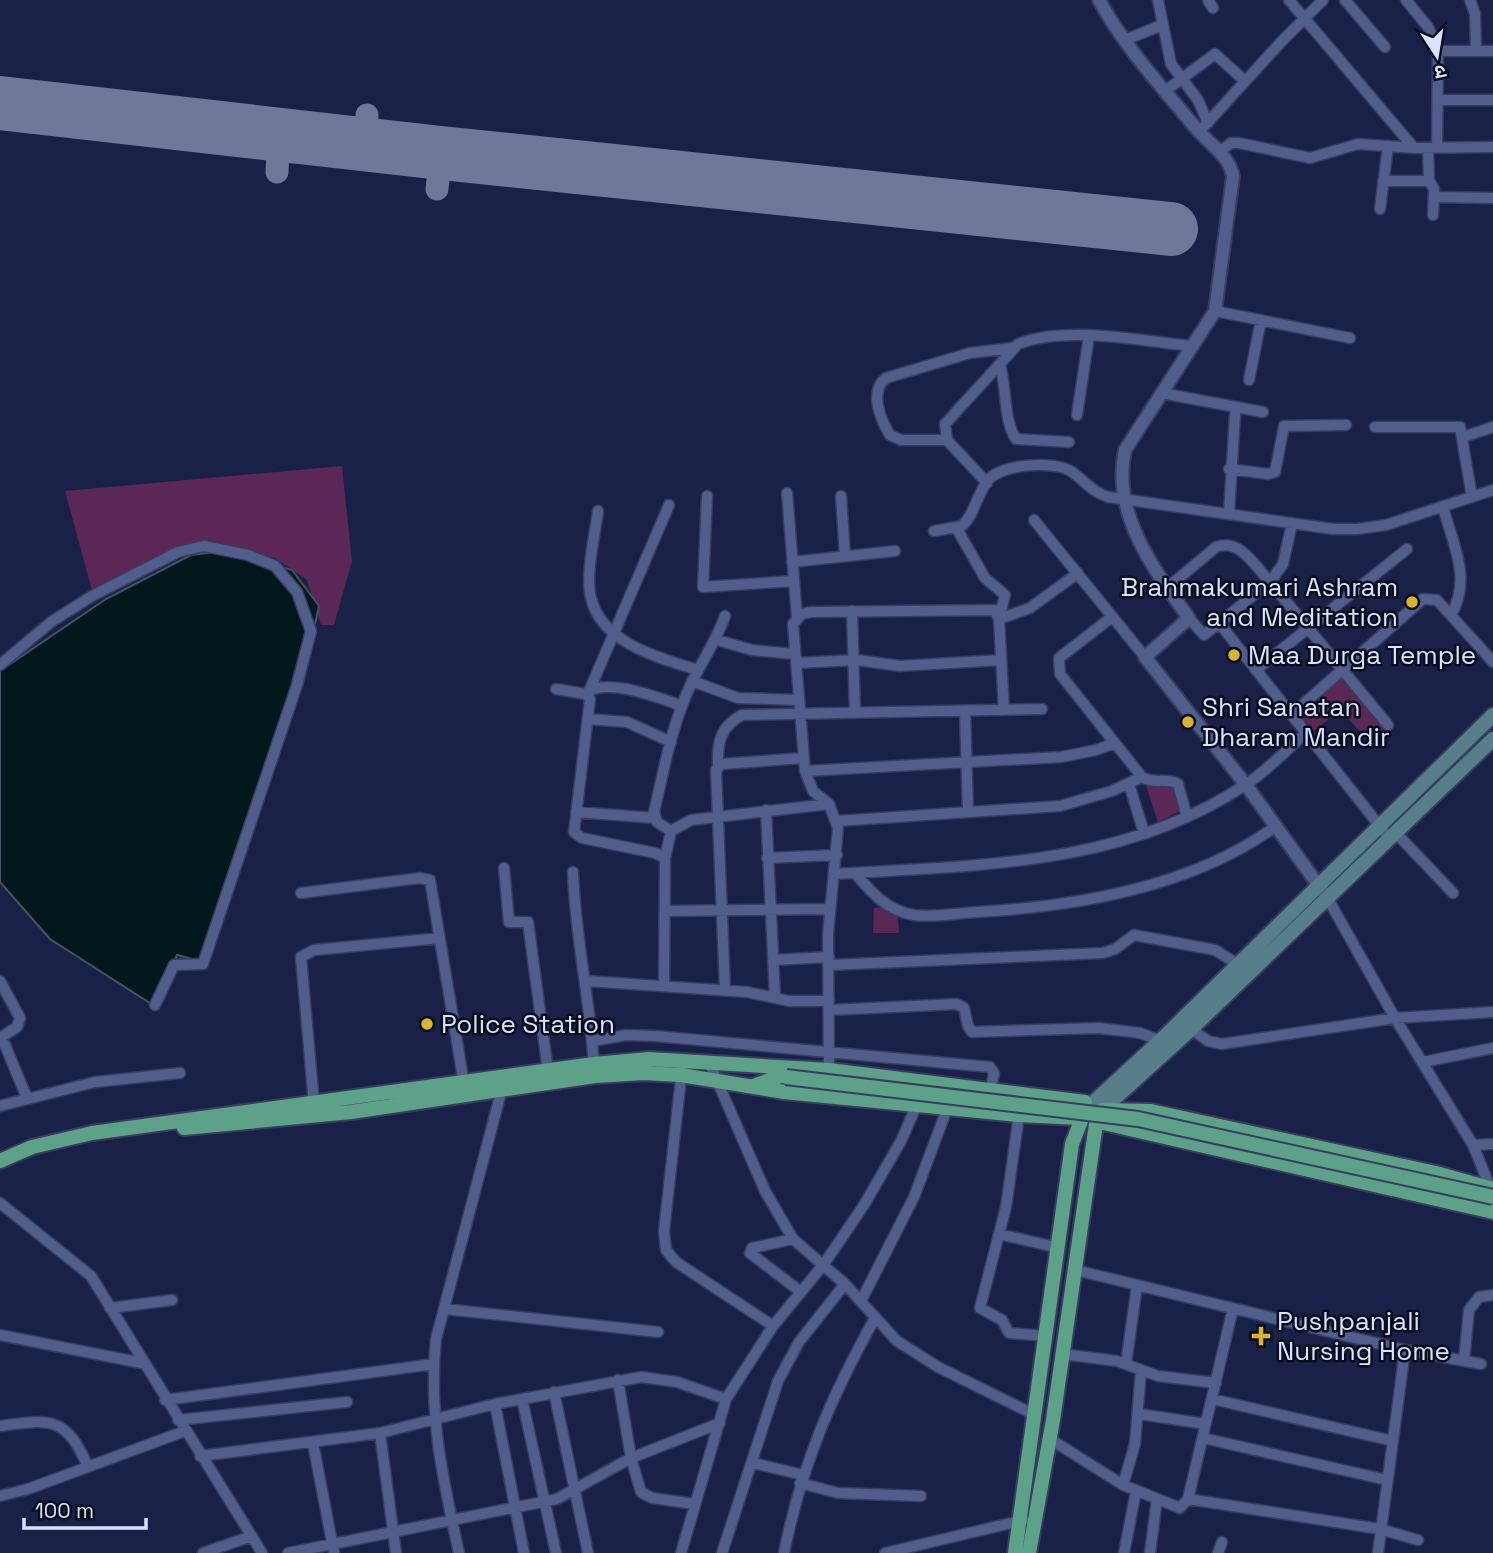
<svg xmlns="http://www.w3.org/2000/svg" width="1493" height="1553" font-family="'Space Grotesk','Noto Sans Devanagari',sans-serif">
<style>
.green{fill:#5b2756}
.water{fill:#02181d;stroke:#435560;stroke-width:2}
.lines{fill:none;stroke-linecap:round;stroke-linejoin:round}
.taxiway{stroke:#6f789a;stroke-width:23}
.runway{stroke:#6f789a;stroke-width:54}
.minor-casing{stroke:#383d5f;stroke-width:13}
.tertiary-casing{stroke:#383d5f;stroke-width:16}
.secondary-casing{stroke:#383d5f;stroke-width:18}
.primary-casing{stroke:#383d5f;stroke-width:18}
.minor{stroke:#515d8b;stroke-width:10}
.tertiary{stroke:#515d8b;stroke-width:12}
.secondary{stroke:#577f8a;stroke-width:14}
.primary{stroke:#5da188;stroke-width:14}
.primary-bridge-casing{stroke:#383d5f;stroke-width:18;stroke-linecap:butt}
.primary-bridge{stroke:#5da188;stroke-width:14}
.poi-dot{fill:#d9b334;stroke:#090d1e;stroke-width:2.5}
.labels{text-anchor:middle;dominant-baseline:central;stroke-width:5;stroke-linejoin:round;paint-order:stroke}
.poi-label{font-size:26px;fill:#dae3fd;stroke:#090d1e;text-anchor:start}
</style>
<rect width="100%" height="100%" fill="#192149"/>
<path class="green" d="M342,466L352,561L334,625H321L307,580L275,558L194,549L94,598L65,491Z
M1341,679L1389,731L1370,742L1340,710L1314,731L1299,715Z
M1178,781L1188,807L1158,822L1146,786Z
M897,907L899,933H873L874,908Z"/>
<path class="water" d="M225,551L292,570L319,606L303,678L203,962L177,955L153,1005L50,939L0,882V671L106,599L191,555Z"/>
<g class="lines">
<path class="taxiway" d="M366,144L367,115
M277,172L279,133
M437,189L441,153"/>
<path class="runway" d="M0,103L441,153L1171,229"/>
<defs>
<path id="minor" d="M1158,0L1171,64L1198,100L1208,123
M1208,0L1213,8
M1289,0L1414,148
M1345,0L1385,47
M1406,0L1428,27L1438,51L1437,147
M1470,0L1475,14L1476,51
M1125,40L1162,25
M1438,51H1493
M1165,91L1215,54L1245,81
M1438,100H1493
M1199,132L1281,42L1323,0
M1428,148L1429,181
M1219,152L1231,143H1239L1310,158L1358,144L1414,148L1493,147
M1383,181H1429L1434,189L1433,215
M1434,197L1493,198
M1380,209L1388,146
M1215,311L1350,338
M1000,365C1007,387 1003,420 1016,439L1069,442
M1249,380L1261,320
M1161,393L1263,412
M1077,415L1089,336
M1375,427H1460L1472,497
M1463,437L1493,427
M947,440H901L890,435C880,419 869,391 886,378L970,353L1012,348
M1229,469L1268,474L1275,472L1284,426L1346,425
M987,483L947,440L945,424L1018,344C1066,325 1141,341 1193,346
M787,493L797,617
M707,496L703,587L794,581
M841,496L845,556
M1443,507C1453,545 1472,579 1451,615
M598,511C595,535 585,575 591,598C602,644 660,658 698,670
M1229,513L1235,414
M1034,520L1145,657
M957,529L985,578L1005,595L999,619L1030,608L1078,573
M934,531L962,526C975,514 977,493 989,479C1004,464 1055,460 1072,472C1085,481 1092,492 1108,497L1333,529H1357L1386,525L1493,490
M792,562L895,551
M1167,588L1216,547C1240,538 1255,566 1270,582L1283,564L1292,523
M852,611L855,713
M1112,617L1059,658L1060,674L1142,777C1154,785 1167,777 1178,784L1187,817
M1189,618L1204,635L1219,623L1390,839
M1219,623L1270,582L1388,725
M717,640L752,650L795,654
M796,663L857,660L900,666L1001,660
M0,665L51,622L92,596L178,552L204,546L248,555L275,566L297,592L311,631L297,685L203,964L174,965L155,1005
M1256,670L1407,549
M692,681L738,698L798,700
M556,689L586,694L590,699L574,832L582,838L655,853L665,858L664,985
M590,689L669,505
M588,692C608,678 661,698 682,706
M965,711L968,812
M1292,714L1423,599L1437,600L1493,662
M588,719L627,722L671,742
M718,765C717,742 721,726 742,715L1042,709
M805,771L1061,757L1096,750L1115,743
M1129,784L1144,833
M766,810L775,997
M576,812L655,818
M837,821L1060,806L1112,791L1142,777
M671,831L657,822L654,812C663,774 670,734 685,698C696,669 715,645 725,616
M1396,833L1453,893
M665,858L671,831L691,820L829,804
M767,858L837,855
M504,868L509,922H528L548,1071
M573,872C575,938 591,1003 594,1069
M855,873C871,892 887,911 914,915C933,918 958,913 978,912C1078,906 1193,887 1276,826
M834,874C975,865 1122,867 1245,785C1267,771 1286,750 1306,733
M301,893L420,878L430,880L464,1084
M1328,899L1395,1018L1473,1145L1492,1192
M665,911L830,909
M773,960L829,957
M829,965L1103,953L1115,949L1134,935L1215,950L1239,965
M0,981L20,1018L17,1027L0,1038
M587,981L747,992L789,1001H829
M725,990L716,770L722,764L803,758
M829,1010L957,1004L964,1008L968,1026L972,1032L1099,1028L1140,1033L1164,1042
M1191,1029L1208,1041L1222,1044L1395,1018L1493,1012
M0,1039L5,1045L27,1098
M592,1041L626,1035L655,1036L990,1067L994,1073L991,1089
M709,1062L765,1191L793,1239L845,1284L897,1341L938,1367L1035,1415
M1423,1062L1493,1048
M682,1069L664,1231L666,1250L676,1262L773,1326
M829,1070L828,934L838,828L829,804L813,791L805,771L793,624L802,614L811,612L995,610L999,619L1004,710
M314,1104L301,957L314,950L440,938
M0,1106L95,1082L180,1073
M1019,1115L1006,1207L980,1308L1002,1320L1009,1333L1045,1336
M1473,1145L1493,1144
M0,1203L91,1276L262,1553
M999,1234L1059,1248
M793,1239L752,1248L750,1253L801,1292
M1075,1270L1405,1350L1378,1553
M861,1301L914,1197L947,1109
M110,1308L172,1300
M1233,1308L1188,1499L1380,1529L1418,1540
M445,1309L658,1332
M0,1335L142,1363
M1405,1350L1481,1364
M1062,1354L1117,1361L1158,1376L1216,1383
M1464,1361L1469,1310L1479,1297L1493,1295
M1126,1364L1137,1285
M618,1380L631,1458L641,1492L652,1498L695,1504
M554,1392L588,1553
M522,1399L556,1553
M1212,1399L1393,1441
M165,1400L434,1364
M495,1404L524,1553
M1139,1414L1206,1424
M178,1420L347,1402
M0,1426C52,1418 67,1418 88,1467
M380,1433L396,1553
M1203,1438L1387,1480
M1050,1439L1123,1485L1180,1508L1188,1499
M313,1443L334,1553
M200,1456L380,1433L495,1404L641,1377L677,1382L726,1399
M753,1463L803,1475
M800,1483L838,1493L921,1496
M1123,1485L1135,1444L1141,1370
M0,1496L28,1489L185,1431
M203,1553L252,1536
M288,1553L557,1499L631,1458L720,1423
M459,1553C443,1480 428,1413 436,1339L503,1085
M681,1553L726,1399L773,1326L824,1264L864,1205L901,1141L919,1100
M722,1553L778,1381L799,1342L845,1284
M784,1553C802,1464 831,1397 875,1318
M885,1553L1024,1520
M1124,1553L1136,1491
M1150,1553L1157,1499
M1218,1553L1222,1542"/>
<path id="tertiary" d="M1099,0C1124,46 1161,86 1194,126C1208,143 1229,155 1233,176L1215,311L1125,450C1111,513 1154,570 1189,618L1145,657L1246,785L1324,893"/>
<path id="secondary" d="M1095,1101L1160,1041L1493,715
M1103,1109L1191,1029L1493,739"/>
<path id="primary" d="M753,1086L781,1076
M1103,1110L1151,1111L1436,1173L1493,1189
M1099,1122L1493,1212
M184,1128L351,1112L595,1076L644,1073L681,1075L784,1092L1019,1115L1080,1118
M0,1161L32,1147L92,1133L594,1064L649,1059L829,1070L1085,1102
M1015,1553L1072,1144L1081,1121
M1029,1553L1053,1420L1096,1124"/>
</defs>
<use href="#minor" class="minor-casing"/>
<use href="#tertiary" class="tertiary-casing"/>
<use href="#secondary" class="secondary-casing"/>
<use href="#primary" class="primary-casing"/>
<use href="#minor" class="minor"/>
<use href="#tertiary" class="tertiary"/>
<use href="#secondary" class="secondary"/>
<use href="#primary" class="primary"/>
<defs>
<path id="primary-bridge" d="M786,1077L1138,1119L1493,1197"/>
</defs>
<use href="#primary-bridge" class="primary-bridge-casing"/>
<use href="#primary-bridge" class="primary-bridge"/>
</g>
<g class="poi-dot">
<circle cx="1412" cy="602" r="7"/>
<circle cx="1234" cy="655" r="7"/>
<circle cx="1188" cy="722" r="7"/>
<circle cx="427" cy="1024" r="7"/>
<path d="M1257.5 1325.5h7v7h7v7h-7v7h-7v-7h-7v-7h7z"/>
</g>
<g class="labels">
<g class="poi-label">
<text x="1398" y="587" text-anchor="end">Brahmakumari Ashram<tspan x="1398" dy="30">and Meditation</tspan></text>
<text x="1248" y="655">Maa Durga Temple</text>
<text x="1202" y="707">Shri Sanatan<tspan x="1202" dy="30">Dharam Mandir</tspan></text>
<text x="441" y="1024">Police Station</text>
<text x="1277" y="1321">Pushpanjali<tspan x="1277" dy="30">Nursing Home</tspan></text>
</g>
</g>
<g transform="translate(1437 56) rotate(168)" stroke="#090d1e" stroke-width="5" paint-order="stroke">
<path d="M0-5L12 26L0 18L-12 26Z" fill="#dae3fd"/>
<text y="-10" font-size="19" font-weight="bold" text-anchor="middle" fill="#dae3fd">उ</text>
</g>
<path d="M24 1518v10h122v-10" fill="none" stroke="#dae3fd" stroke-width="3.5"/>
<text x="35" y="1518" font-size="21" fill="#dae3fd" stroke="#090d1e" stroke-width="5" paint-order="stroke">100 m</text>
</svg>
